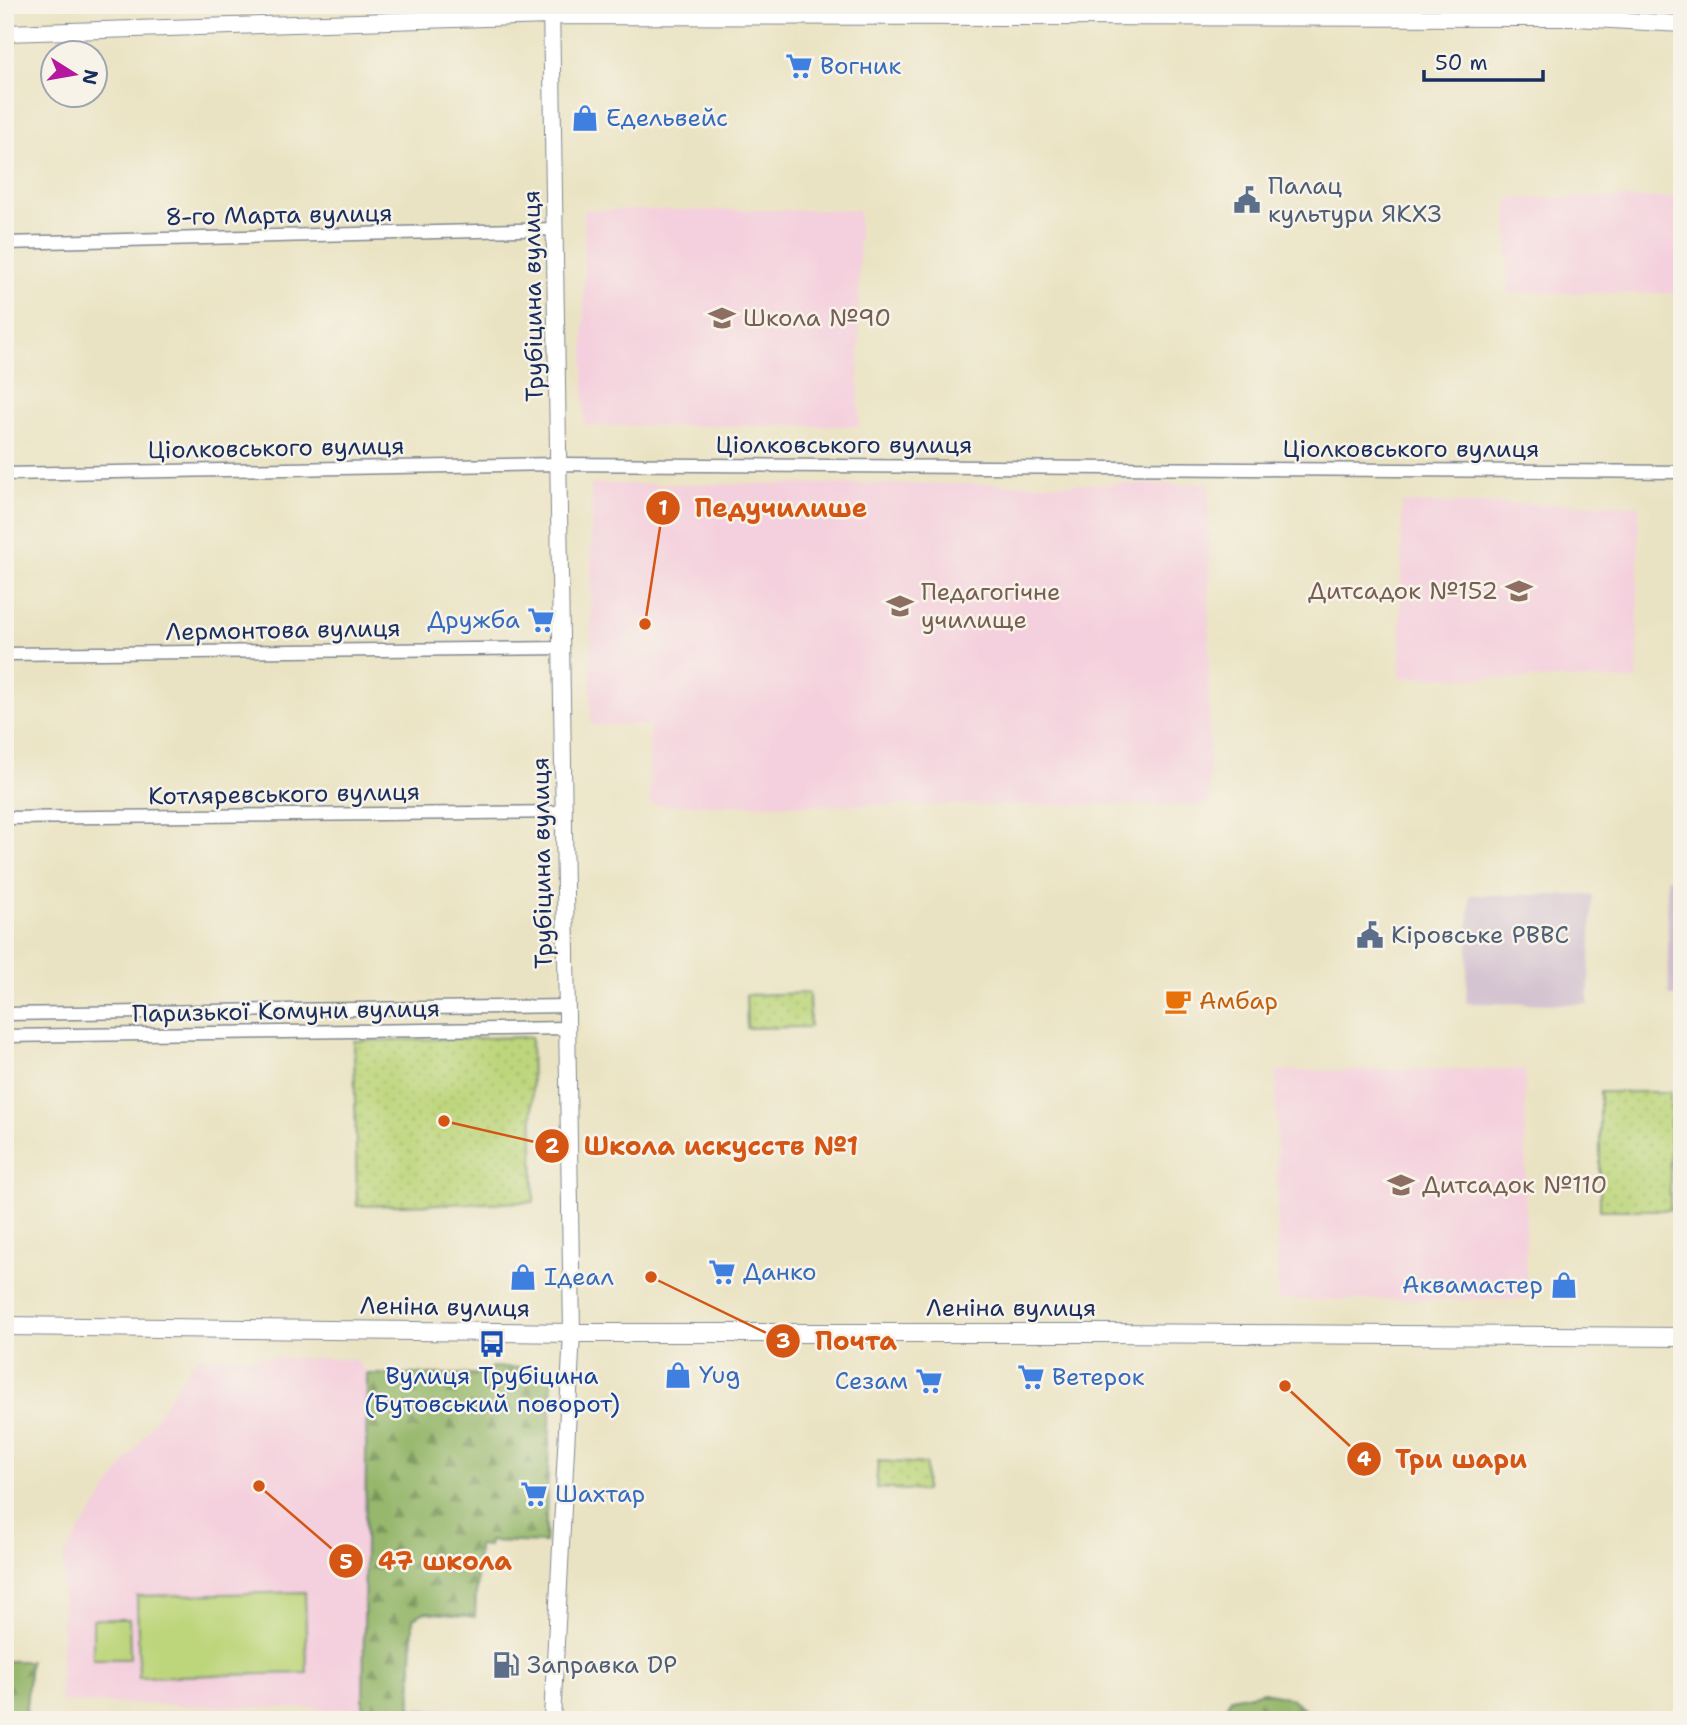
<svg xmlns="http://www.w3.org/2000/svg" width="1687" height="1725" font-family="'Shantell Sans',sans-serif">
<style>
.built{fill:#f4cfdd}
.industrial{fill:#d0bdcd}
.grass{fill:url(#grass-dots);stroke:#6c826d;stroke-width:2}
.forest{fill:url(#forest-firs);stroke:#587365;stroke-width:2}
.garden{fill:#bdd67c;stroke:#6c826d;stroke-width:2}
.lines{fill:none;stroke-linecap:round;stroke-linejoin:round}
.minor-casing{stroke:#828990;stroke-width:15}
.tertiary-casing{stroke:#828990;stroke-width:18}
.secondary-casing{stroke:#828990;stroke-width:20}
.minor{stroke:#fff;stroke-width:12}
.tertiary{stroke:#fff;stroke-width:16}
.secondary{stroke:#fff;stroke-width:18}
.labels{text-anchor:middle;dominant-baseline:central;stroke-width:5;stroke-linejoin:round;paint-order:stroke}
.shop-label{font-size:24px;fill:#366cbe;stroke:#f7f3e8;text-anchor:start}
.service-label{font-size:24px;fill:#4e5e75;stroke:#f7f3e8;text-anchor:start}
.street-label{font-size:24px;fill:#1b2f5e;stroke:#f7f3e8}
.education-label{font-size:24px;fill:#785e54;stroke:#f7f3e8;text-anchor:start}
.food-label{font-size:24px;fill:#c56008;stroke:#f7f3e8;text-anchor:start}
.transit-label{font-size:24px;fill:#164399;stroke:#f7f3e8}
.leader{fill:none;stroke:#d45514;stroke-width:2.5}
.callout-dot{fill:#d45514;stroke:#f7f3e8;stroke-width:2.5}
.mark-label{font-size:21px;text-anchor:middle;font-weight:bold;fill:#fff}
.callout-label{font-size:26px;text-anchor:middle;font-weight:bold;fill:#d45514;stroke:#f7f3e8;stroke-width:5;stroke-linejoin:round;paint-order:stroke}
</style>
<defs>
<pattern id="grass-dots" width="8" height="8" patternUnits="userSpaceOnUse" patternTransform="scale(1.75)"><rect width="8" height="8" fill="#bdd67c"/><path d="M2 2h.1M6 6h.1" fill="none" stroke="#a2b86e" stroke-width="1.8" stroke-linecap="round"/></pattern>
<pattern id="forest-firs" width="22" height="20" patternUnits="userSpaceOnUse" patternTransform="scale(1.75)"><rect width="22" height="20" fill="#96b76c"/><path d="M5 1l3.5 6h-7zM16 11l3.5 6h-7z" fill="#7a955c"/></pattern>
</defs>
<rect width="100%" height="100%" fill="#f7f3e8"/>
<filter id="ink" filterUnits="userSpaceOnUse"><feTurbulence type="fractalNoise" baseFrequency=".0143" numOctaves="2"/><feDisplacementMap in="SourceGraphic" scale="14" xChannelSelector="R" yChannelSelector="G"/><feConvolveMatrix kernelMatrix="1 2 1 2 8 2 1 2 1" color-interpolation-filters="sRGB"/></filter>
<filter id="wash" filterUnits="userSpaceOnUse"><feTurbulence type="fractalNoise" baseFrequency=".00686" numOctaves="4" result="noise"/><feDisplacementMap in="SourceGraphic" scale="28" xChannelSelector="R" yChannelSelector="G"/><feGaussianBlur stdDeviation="1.57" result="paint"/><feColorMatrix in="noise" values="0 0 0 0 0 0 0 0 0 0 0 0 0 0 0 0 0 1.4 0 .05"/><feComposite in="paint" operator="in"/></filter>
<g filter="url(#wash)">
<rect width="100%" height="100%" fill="#eae3c3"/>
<path class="built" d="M1508,198H1682V293H1508Z
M584,210H859V426H584Z
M591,484H1209V805H650L649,725H591Z
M1402,503L1639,505L1637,680L1400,677Z
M1525,1069L1526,1299L1278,1300L1276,1071Z
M197,1356L355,1359L367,1374L363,1710L60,1702L64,1555Z"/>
<path class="industrial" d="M1667,878H1682V996H1669Z
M1470,895H1593L1588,1004L1466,1003Z"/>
<path class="grass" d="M809,993L810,1027L747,1028L746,995Z
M531,1037L534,1202L357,1206L354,1041Z
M1600,1092H1670V1210H1600Z
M878,1461L926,1464L925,1491L876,1488Z"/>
<path class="forest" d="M491,1367L546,1368L552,1375L545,1543L489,1541L488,1546L478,1545L475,1617L425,1612L413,1618L411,1709L522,1716L524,1720H344L363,1710L367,1374H489Z
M5,1661H30L25,1720H5Z
M1262,1692C1285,1695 1300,1700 1315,1720H1218L1231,1698Z"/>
<path class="garden" d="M305,1592L307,1673L139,1677L137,1596Z
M93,1619H129L130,1659H93Z"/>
</g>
<g filter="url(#ink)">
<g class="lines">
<defs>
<path id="minor" d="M5,243L555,229
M5,474L559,464L1682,472
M5,654L562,648
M5,818L564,812
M5,1014L568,1006
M5,1036L568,1028"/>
<path id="tertiary" d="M551,5L572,1333L552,1720
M5,33L551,16L1576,18L1682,24"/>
<path id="secondary" d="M5,1326L572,1333H1104L1682,1337"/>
</defs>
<use href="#minor" class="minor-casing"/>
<use href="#tertiary" class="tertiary-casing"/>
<use href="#secondary" class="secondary-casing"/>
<use href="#minor" class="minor"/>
<use href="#tertiary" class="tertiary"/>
<use href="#secondary" class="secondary"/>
</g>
</g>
<defs>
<symbol id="supermarket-bare" viewBox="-9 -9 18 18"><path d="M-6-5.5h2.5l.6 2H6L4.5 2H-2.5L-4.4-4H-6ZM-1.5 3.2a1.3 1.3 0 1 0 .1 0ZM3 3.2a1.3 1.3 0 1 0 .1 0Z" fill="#3f7fe0" stroke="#f7f3e8" stroke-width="2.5" paint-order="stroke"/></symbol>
<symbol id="shop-bare" viewBox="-9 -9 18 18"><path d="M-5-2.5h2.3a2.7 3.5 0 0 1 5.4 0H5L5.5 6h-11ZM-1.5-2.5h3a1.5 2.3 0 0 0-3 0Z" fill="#3f7fe0" stroke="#f7f3e8" stroke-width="2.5" paint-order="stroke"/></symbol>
<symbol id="civic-bare" viewBox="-9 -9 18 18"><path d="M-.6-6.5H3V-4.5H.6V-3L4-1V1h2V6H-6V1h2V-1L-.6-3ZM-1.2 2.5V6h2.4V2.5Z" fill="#5c6f8a" stroke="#f7f3e8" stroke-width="2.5" paint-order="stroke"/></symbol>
<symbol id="school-bare" viewBox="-9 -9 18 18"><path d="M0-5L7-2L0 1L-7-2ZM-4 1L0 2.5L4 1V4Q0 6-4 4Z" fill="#8d6e63" stroke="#f7f3e8" stroke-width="2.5" paint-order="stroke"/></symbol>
<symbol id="university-bare" viewBox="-9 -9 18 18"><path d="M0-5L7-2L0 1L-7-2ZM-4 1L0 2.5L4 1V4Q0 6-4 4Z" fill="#8d6e63" stroke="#f7f3e8" stroke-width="2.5" paint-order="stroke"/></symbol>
<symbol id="cafe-bare" viewBox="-9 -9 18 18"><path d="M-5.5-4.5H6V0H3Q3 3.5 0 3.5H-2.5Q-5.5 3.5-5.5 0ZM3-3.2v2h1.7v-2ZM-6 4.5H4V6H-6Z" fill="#e8710a" stroke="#f7f3e8" stroke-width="2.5" paint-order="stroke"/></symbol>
<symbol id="bus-bare" viewBox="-9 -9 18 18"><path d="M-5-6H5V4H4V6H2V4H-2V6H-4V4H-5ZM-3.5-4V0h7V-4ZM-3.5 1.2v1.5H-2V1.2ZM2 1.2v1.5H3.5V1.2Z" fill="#1a4fb4" stroke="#f7f3e8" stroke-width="2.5" paint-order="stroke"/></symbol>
<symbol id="fuel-bare" viewBox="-9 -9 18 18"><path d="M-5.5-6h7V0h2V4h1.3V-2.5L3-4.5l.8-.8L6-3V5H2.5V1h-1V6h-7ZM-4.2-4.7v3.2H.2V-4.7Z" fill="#5c6f8a" stroke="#f7f3e8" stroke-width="2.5" paint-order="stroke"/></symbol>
</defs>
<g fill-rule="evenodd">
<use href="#supermarket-bare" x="780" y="47" width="38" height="38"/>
<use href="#shop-bare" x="566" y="99" width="38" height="38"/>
<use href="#civic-bare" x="1228" y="181" width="38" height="38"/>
<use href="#school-bare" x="703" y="299" width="38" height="38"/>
<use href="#school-bare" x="1500" y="572" width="38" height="38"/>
<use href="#university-bare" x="881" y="587" width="38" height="38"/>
<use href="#supermarket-bare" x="522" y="601" width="38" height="38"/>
<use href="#civic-bare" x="1351" y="916" width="38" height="38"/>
<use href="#cafe-bare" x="1159" y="982" width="38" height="38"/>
<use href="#school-bare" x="1382" y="1166" width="38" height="38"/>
<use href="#supermarket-bare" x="703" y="1253" width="38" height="38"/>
<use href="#shop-bare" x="504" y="1258" width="38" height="38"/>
<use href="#shop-bare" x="1545" y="1266" width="38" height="38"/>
<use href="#bus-bare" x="473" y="1325" width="38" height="38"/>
<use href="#shop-bare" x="659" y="1356" width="38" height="38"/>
<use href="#supermarket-bare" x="1012" y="1358" width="38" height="38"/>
<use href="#supermarket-bare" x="910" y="1362" width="38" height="38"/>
<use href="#supermarket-bare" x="515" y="1475" width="38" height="38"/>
<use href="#fuel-bare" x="487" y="1646" width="38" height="38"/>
</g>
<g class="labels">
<g class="shop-label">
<text x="820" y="66">Вогник</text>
<text x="606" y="118">Едельвейс</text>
<text x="520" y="620" text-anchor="end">Дружба</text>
<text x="743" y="1272">Данко</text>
<text x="544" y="1277">Ідеал</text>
<text x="1543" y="1285" text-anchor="end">Аквамастер</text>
<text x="699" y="1375">Yug</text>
<text x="1052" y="1377">Ветерок</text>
<text x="908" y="1381" text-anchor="end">Сезам</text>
<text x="555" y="1494">Шахтар</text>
</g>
<g class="service-label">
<text x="1268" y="186">Палац<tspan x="1268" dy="28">культури ЯКХЗ</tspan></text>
<text x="1391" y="935">Кіровське РВВС</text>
<text x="527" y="1665">Заправка DP</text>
</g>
<g class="street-label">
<text transform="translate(279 215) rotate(-1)">8-го Марта вулиця</text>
<text transform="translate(533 296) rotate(-91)">Трубіцина вулиця</text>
<text x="844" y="445">Ціолковського вулиця</text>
<text transform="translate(276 448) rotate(-1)">Ціолковського вулиця</text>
<text x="1411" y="449">Ціолковського вулиця</text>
<text transform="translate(283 630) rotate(-1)">Лермонтова вулиця</text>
<text transform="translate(284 794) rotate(-1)">Котляревського вулиця</text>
<text transform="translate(542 863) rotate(-91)">Трубіцина вулиця</text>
<text transform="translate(286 1011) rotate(-1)">Паризької Комуни вулиця</text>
<text transform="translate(445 1307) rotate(1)">Леніна вулиця</text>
<text x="1011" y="1308">Леніна вулиця</text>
</g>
<g class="education-label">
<text x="743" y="318">Школа №90</text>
<text x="1498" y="591" text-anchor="end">Дитсадок №152</text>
<text x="921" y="592">Педагогічне<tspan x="921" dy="28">училище</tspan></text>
<text x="1422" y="1185">Дитсадок №110</text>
</g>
<g class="food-label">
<text x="1199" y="1001">Амбар</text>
</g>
<g class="transit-label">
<text x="492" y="1376">Вулиця Трубіцина<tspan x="492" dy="28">(Бутовський поворот)</tspan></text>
</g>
</g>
<path class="leader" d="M645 624L663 508M444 1121L552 1146M651 1277L783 1341M1285 1386L1364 1459M259 1486L346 1561"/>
<g class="callout-dot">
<circle cx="645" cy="624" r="7"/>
<circle cx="444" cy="1121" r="7"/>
<circle cx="651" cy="1277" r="7"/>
<circle cx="1285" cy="1386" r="7"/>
<circle cx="259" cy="1486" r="7"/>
<circle cx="663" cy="508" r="18"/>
<circle cx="552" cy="1146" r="18"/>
<circle cx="783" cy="1341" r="18"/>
<circle cx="1364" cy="1459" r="18"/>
<circle cx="346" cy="1561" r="18"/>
</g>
<g class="mark-label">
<text x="663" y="515">1</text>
<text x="552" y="1153">2</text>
<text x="783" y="1348">3</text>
<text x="1364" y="1466">4</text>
<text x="346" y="1569">5</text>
</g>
<g class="callout-label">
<text x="781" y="517">Педучилише</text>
<text x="721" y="1155">Школа искусств №1</text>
<text x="856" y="1350">Почта</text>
<text x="1461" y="1468">Три шари</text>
<text x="445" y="1570">47 школа</text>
</g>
<rect width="1687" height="1725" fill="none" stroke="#f7f3e8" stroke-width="28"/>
<g transform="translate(74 74) rotate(101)"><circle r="33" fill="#f7f3e8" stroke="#9fa5b1" stroke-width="2"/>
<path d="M0-5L12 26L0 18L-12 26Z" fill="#b5179e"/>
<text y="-10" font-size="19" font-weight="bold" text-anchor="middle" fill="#1b2f5e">N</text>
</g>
<path d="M1424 70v10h119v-10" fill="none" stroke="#1b2f5e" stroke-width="3.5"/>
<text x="1435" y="70" font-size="21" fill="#1b2f5e" stroke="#f7f3e8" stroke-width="5" paint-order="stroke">50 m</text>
</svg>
